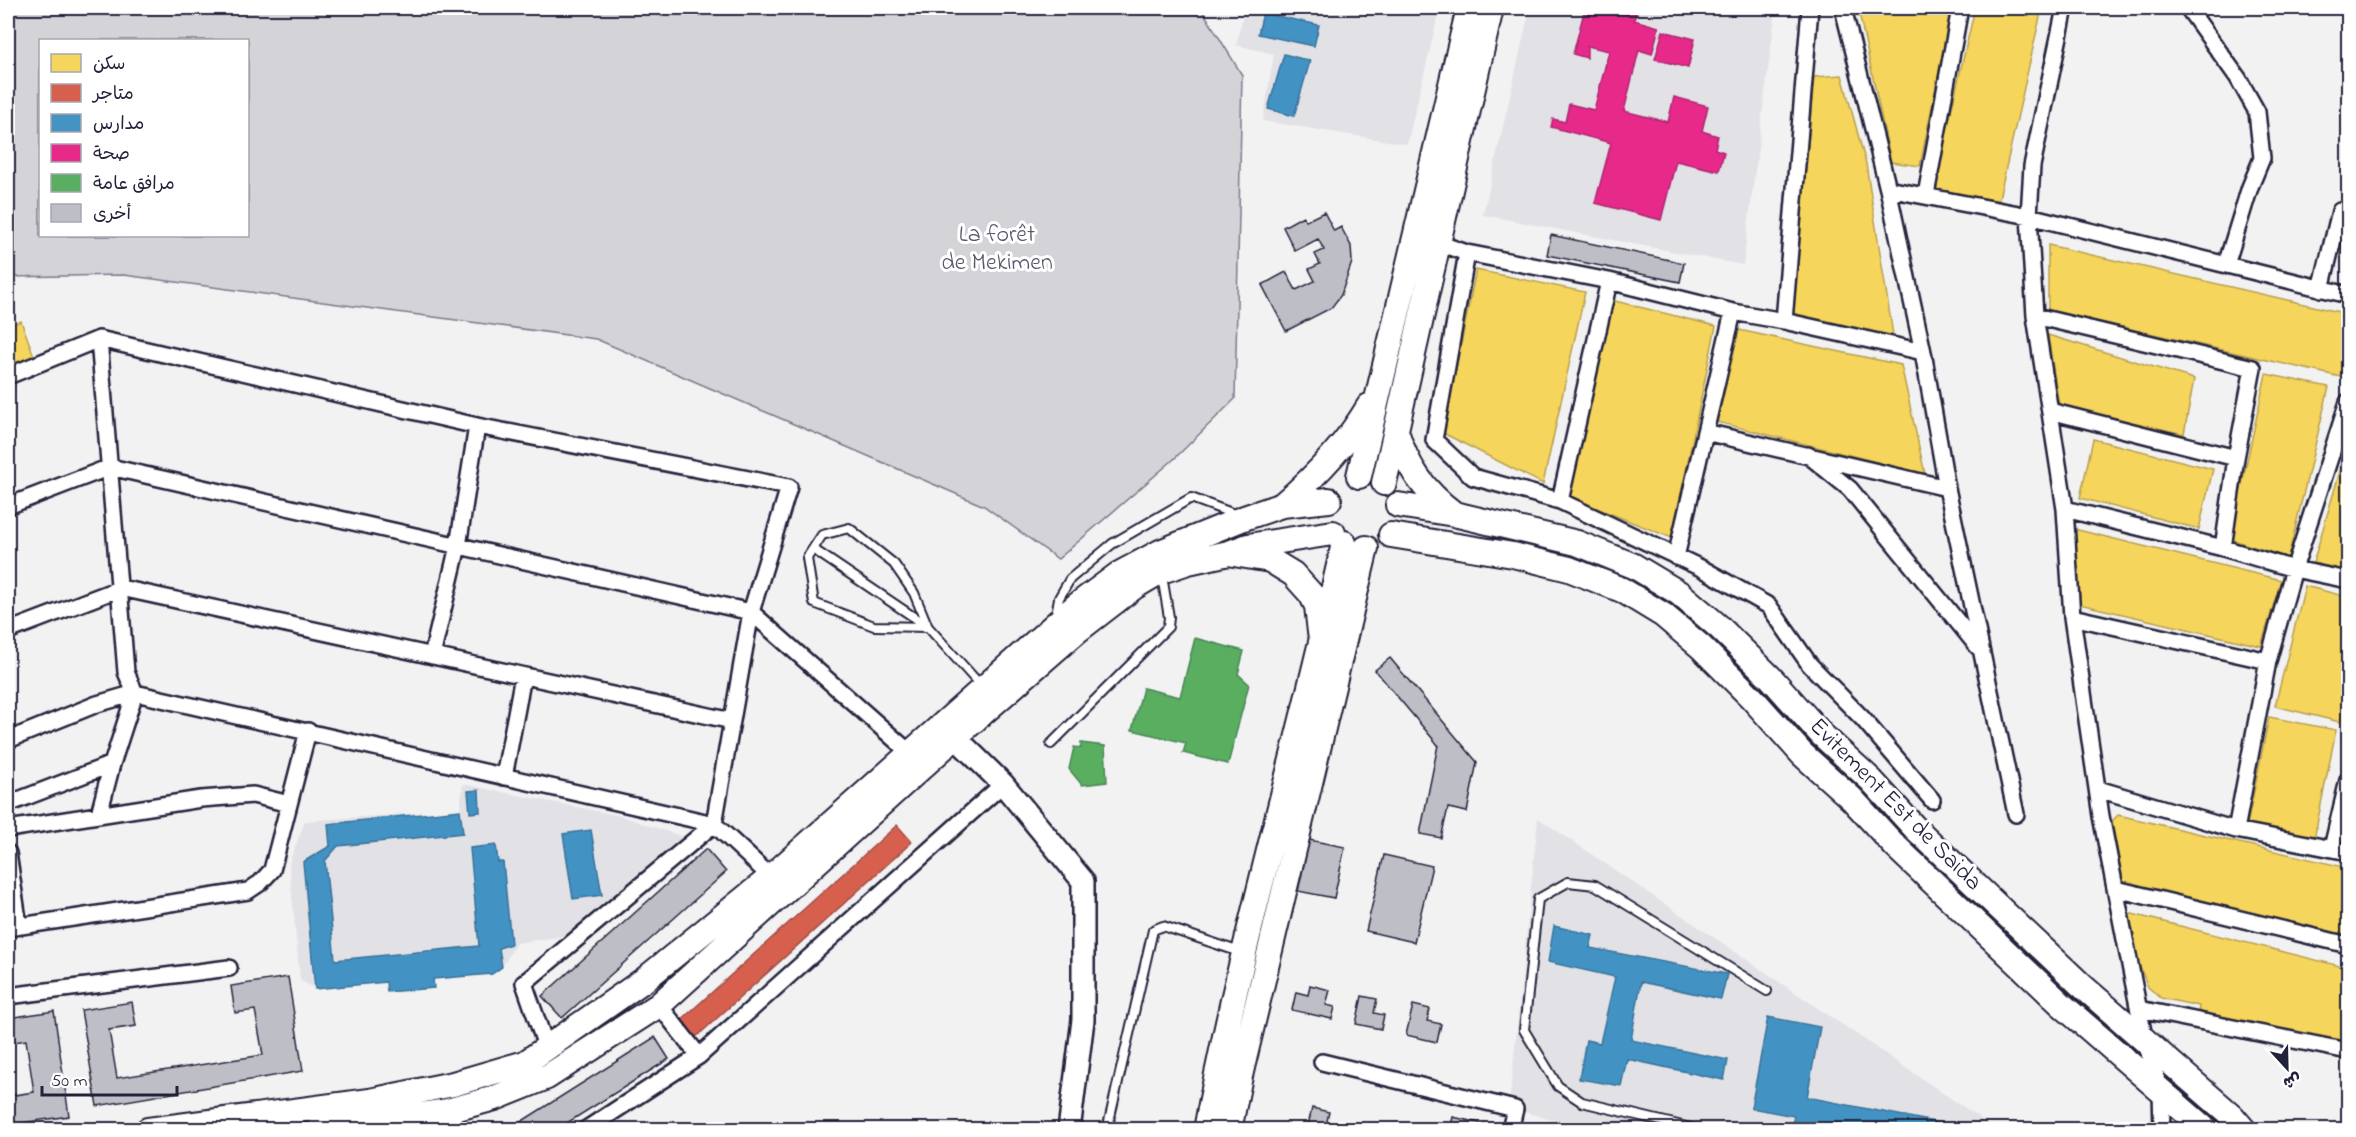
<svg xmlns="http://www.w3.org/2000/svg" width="2356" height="1137" font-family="'Indie Flower','Playpen Sans Arabic',sans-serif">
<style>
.built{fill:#e2e2e6}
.green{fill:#d3d3d8;stroke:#7a7a8a;stroke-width:1.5;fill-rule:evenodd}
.homes{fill:#f6d55c;stroke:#b69f52;stroke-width:1.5}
.shops{fill:#d6604d;stroke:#a04d48;stroke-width:1.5}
.schools{fill:#4393c3;stroke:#39719a;stroke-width:1.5}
.health{fill:#e7298a;stroke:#ac2772;stroke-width:1.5}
.public{fill:#5aae61;stroke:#498456;stroke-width:1.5}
.building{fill:#bebec6;stroke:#22223b;stroke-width:1.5}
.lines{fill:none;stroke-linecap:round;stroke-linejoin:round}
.lane-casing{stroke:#22223b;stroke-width:12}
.street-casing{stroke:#22223b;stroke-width:20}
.secondary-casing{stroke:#22223b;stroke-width:26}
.primary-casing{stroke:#22223b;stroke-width:28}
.lane{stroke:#fff;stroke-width:8}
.street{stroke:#fff;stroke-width:15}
.secondary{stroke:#fff;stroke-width:21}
.primary{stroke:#fff;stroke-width:24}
.labels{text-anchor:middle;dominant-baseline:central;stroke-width:6;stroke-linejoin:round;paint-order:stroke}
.park-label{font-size:24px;fill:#57576a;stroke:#fff}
.street-label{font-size:24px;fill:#22223b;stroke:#fff}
</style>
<rect width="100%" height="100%" fill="#f2f2f3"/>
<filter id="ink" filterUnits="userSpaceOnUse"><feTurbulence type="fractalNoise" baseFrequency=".0167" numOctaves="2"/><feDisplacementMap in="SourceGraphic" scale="12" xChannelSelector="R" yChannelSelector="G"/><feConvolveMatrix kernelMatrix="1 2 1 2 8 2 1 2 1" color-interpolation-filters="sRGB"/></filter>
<g filter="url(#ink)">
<path class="built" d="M1245,8H1440L1407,144L1263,121L1274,54L1236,45Z
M1530,8H1776L1743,265L1483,215Z
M463,784L621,816L683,837L566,936L516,943L502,967L492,974L315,989L300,980L289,863L305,821L460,810Z
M1538,818L1996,1129L1585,1130L1509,1107Z"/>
<path class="green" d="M8,8H1201L1242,75L1235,399L1173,460L1058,559L984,506L596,339L124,275L8,277ZM40,40H248V236H40Z"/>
<path class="homes" d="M1858,8H1952L1920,166L1891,162Z
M1975,8H2042L1998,203L1933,189Z
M1842,75L1866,164L1893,335L1887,339L1793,316L1814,77Z
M2048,245L2348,314V347L2341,377L2048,310Z
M1476,270L1585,292L1543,484L1443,433Z
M1611,300L1716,326L1672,538L1566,496Z
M21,321L34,356L8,366V326Z
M1739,330L1901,365L1925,474L1717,422Z
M2048,335L2194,379L2184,434L2059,406Z
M2266,374L2329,387L2288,558L2230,539Z
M2093,439L2213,469L2199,529L2080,498Z
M2348,444V571L2313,563Z
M2074,529L2281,580L2261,646L2079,604Z
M2305,586L2348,597V690L2340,722L2275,706Z
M2269,717L2336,730L2314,839L2247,826Z
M2118,815L2348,868V938L2124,886L2112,821Z
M2128,913L2348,968V1049L2198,1015L2199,1006L2161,998L2148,987L2133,950Z"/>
<path class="shops" d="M897,825L912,842L694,1039L679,1022Z"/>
<path class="schools" d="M1263,13L1319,25L1314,46L1258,34Z
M1284,54L1310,61L1294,116L1268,109Z
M479,790L480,812L470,813L468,791Z
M460,810L463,833L338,846L325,861L335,960L479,946L470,848L496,845L498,862H503L511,944L499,948L502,967L492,974L433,979L434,988L387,992L386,982L315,989L303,862L330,846L328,824Z
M591,830L602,895L573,899L563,834Z
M1554,926L1593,935L1590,948L1727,974L1721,999L1641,982L1631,1040L1728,1060L1724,1080L1627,1059L1621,1086L1579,1079L1586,1040L1600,1043L1615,977L1548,962Z
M1768,1017L1820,1027L1807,1097L1975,1130H1791L1794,1116L1751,1108Z"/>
<path class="health" d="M1585,8H1638L1634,20L1659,27L1652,54L1639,50L1624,111L1668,122L1674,97L1708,106L1702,131L1718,136L1715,149L1724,152L1719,171L1676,161L1661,220L1595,203L1611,143L1551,127L1553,119L1565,122L1569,104L1594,110L1609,51L1587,46V58L1573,54Z
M1663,31L1695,39L1688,68L1655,59Z"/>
<path class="public" d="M1195,638L1244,651L1238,674L1249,684L1228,764L1183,753L1186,743L1132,730L1143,688L1180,697Z
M1081,743L1105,746L1107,782L1082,785L1069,769L1074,747L1081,748Z"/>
<path class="building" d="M1324,212L1334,231L1341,227L1351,246L1352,262L1341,295L1331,308L1286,331L1262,285L1286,272L1296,290L1315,281L1309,269L1320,264L1315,254L1324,250L1318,239L1295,251L1283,227L1303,216L1306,221Z
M1551,235L1684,263L1680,282L1547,255Z
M1390,658L1477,762L1467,812L1448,808L1441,838L1420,834L1438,745L1375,670Z
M1309,840L1345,847L1334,898L1298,891Z
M706,849L726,872L562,1018L542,996Z
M1384,855L1432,866L1414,942L1366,931Z
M288,977L303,1071L97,1106L81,1010L132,1002L136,1026L109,1030L117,1078L263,1055L255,1010L235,1013L231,986Z
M1310,985L1330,990L1326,1005L1335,1007L1332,1019L1292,1010L1296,992L1308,995Z
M1362,996L1377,999L1374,1013L1384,1015L1381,1029L1356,1024Z
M1413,1005L1430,1009L1427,1021L1441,1024L1437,1042L1406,1035Z
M54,1011L69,1116L8,1125V1096L34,1092L26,1040L8,1043V1018Z
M655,1037L669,1059L556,1130H508Z
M1312,1108L1329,1112L1325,1130H1307Z
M1453,1117L1493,1126L1492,1130H1450Z"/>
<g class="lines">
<defs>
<path id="lane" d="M813,549L927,626
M1056,615L1059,598L1070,579L1112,544L1191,498L1237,515
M928,627L874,626L814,603L807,558L822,535L849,528L894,564L914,593L928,627L982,687
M1051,744L1168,627L1169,617L1162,576
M1107,1130L1153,930L1163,926L1240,952
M1699,1130L1582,1102L1558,1086L1524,1030L1538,899L1568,882L1595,885L1767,991"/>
<path id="street" d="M1843,8L1888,189L1923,352L1947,488L2016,814
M2065,8L2032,166L2029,216L2035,316L2065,509L2072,617L2101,816L2145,1042L2161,1091L2162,1130
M2188,8L2238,78L2257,112L2262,158L2250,187L2226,265
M1888,189L2029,216L2348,295
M1926,195L1960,8
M1432,241L1467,253L1609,281L1733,312L1784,321L1923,352
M1467,253L1434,440L1473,477L1560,501L1703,569L1769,606L1810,665L1863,719L1932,800
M2321,289L2340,211H2348
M2035,316L2253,368L2236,458L2223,548
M1784,321L1810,8
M99,339L126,672L135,693L714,824L771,877
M8,376L99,339L477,426L789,487L751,612L714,824L524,983L547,1049
M2050,411L2236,458
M1705,432L1947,488
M1808,455L1850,489L1978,647
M1560,501L1609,281
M8,506L110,467L751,612L909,752
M2065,509L2223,548L2294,569L2348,580
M1676,557L1733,312
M2072,617L2268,661
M8,631L121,588L732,721
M432,656L458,546L477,426
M8,740L97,704L135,693L112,764L99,814
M504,777L523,676
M2098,789L2236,830L2348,852
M8,804L112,764
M8,829L201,799L253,795L289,804
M2236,830L2268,661L2294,569L2348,402
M2332,848L2348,780
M8,853L19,926
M2116,889L2348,945
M8,928L248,891L260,883L272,870L308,731
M8,996L229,968
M659,1005L699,1056
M2139,1009L2348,1051
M1322,1062L1515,1109L1510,1130
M447,1111L455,1130
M585,1130L699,1056L1003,784"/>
<path id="secondary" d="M955,737L1003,784L1083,881V1020L1069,1130"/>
<path id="primary" d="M1396,431C1407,467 1424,491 1453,513
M1359,476L1469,8
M1384,483L1491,8
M1282,505C1316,476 1346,445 1369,406
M1398,505L1454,514L1577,543L1634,566L1679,593L1719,627L1771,678L1822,735L1871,780L1914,827L2081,985L2232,1116L2244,1130
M1391,535L1513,555L1569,569L1622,590L1663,615L1701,647L1751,697L1802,754L1852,799L1895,846L2062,1005L2206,1130
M1234,554L1270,560L1293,574L1311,594L1317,606L1320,632
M148,1130L370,1101L453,1084L525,1063L644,980L771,877L1076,606L1119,574L1160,552L1244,518L1282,505L1329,500
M319,1130L447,1111L495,1098L547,1077L659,1005L955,737L1077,631L1134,587L1161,571L1188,562L1229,553L1248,546L1333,533
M1206,1130C1243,932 1301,739 1344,543
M1229,1130L1240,1076L1366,548"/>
</defs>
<use href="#lane" class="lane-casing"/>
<use href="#street" class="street-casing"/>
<use href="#secondary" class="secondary-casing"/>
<use href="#primary" class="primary-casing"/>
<use href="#lane" class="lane"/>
<use href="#street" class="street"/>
<use href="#secondary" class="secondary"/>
<use href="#primary" class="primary"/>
</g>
</g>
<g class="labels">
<g class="park-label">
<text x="997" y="235">La forêt<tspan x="997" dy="28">de Mekimen</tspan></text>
</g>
<g class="street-label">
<text transform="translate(1895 805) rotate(45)">Evitement Est de Saida</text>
</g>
</g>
<rect width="2356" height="1137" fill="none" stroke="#fff" stroke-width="30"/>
<rect x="15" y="15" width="2326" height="1107" fill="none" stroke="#22223b" stroke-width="2" filter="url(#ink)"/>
<rect x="39" y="39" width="210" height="198" fill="#ffffff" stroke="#a7a7b1" stroke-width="1.5"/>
<rect x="51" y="54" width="30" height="18" fill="#f6d55c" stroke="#a7a7b1" stroke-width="1.5"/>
<text x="93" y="69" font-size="18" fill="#22223b">سكن</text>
<rect x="51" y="84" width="30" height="18" fill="#d6604d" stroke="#a7a7b1" stroke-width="1.5"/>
<text x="93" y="99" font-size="18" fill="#22223b">متاجر</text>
<rect x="51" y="114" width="30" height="18" fill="#4393c3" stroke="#a7a7b1" stroke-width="1.5"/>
<text x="93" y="129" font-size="18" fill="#22223b">مدارس</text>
<rect x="51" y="144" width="30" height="18" fill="#e7298a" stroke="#a7a7b1" stroke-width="1.5"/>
<text x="93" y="159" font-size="18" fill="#22223b">صحة</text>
<rect x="51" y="174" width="30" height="18" fill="#5aae61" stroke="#a7a7b1" stroke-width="1.5"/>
<text x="93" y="189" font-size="18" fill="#22223b">مرافق عامة</text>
<rect x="51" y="204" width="30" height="18" fill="#bebec6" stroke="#a7a7b1" stroke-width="1.5"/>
<text x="93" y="219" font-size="18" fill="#22223b">أخرى</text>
<g transform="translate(2287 1068) rotate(158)" stroke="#ffffff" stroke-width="4.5" paint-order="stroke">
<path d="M0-4.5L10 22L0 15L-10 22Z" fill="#22223b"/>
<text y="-9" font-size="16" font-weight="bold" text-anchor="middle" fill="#22223b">ش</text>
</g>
<path d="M42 1086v9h135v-9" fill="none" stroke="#22223b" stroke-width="3"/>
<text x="51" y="1086" font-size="18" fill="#22223b" stroke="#ffffff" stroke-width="4.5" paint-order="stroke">50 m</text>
</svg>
